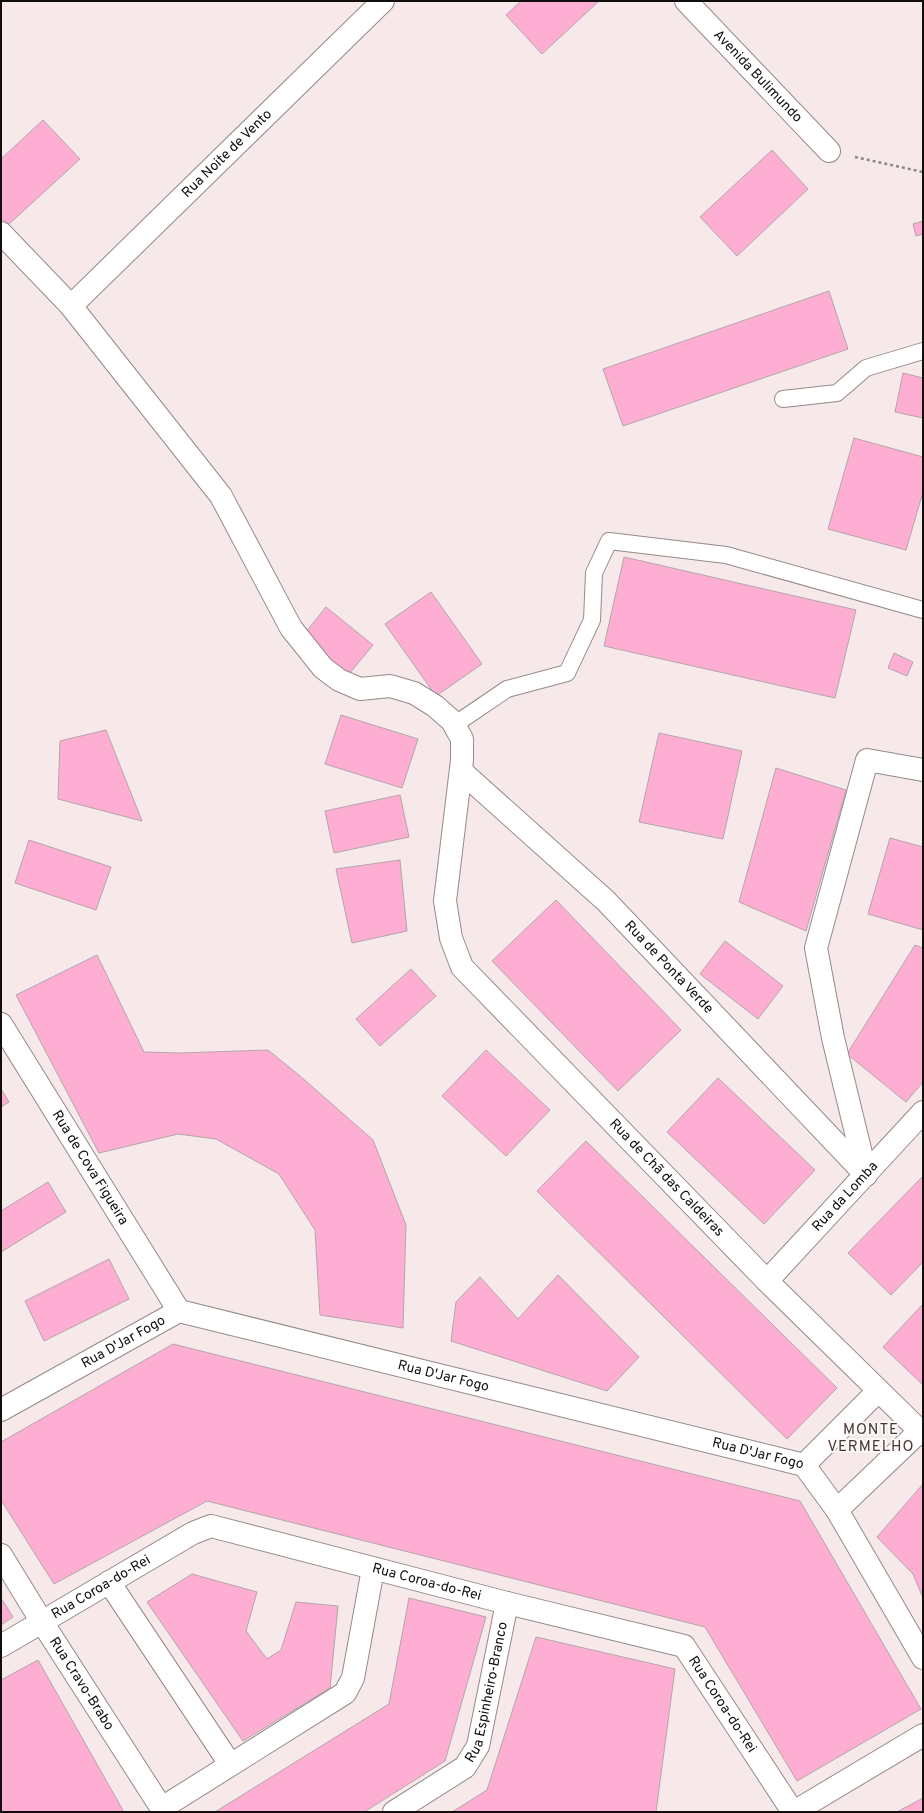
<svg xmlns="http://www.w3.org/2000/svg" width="924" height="1813" font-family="Overpass,sans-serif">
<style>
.building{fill:#ffaed3;stroke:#b2a5aa}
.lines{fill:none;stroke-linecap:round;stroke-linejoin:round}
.lane-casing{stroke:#96898a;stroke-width:18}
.street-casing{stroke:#96898a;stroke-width:24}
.path{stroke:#908686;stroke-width:2.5;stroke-dasharray:3 3;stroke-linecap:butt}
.lane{stroke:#fff;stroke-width:16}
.street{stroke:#fff;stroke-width:22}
.labels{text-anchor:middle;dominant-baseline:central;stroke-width:4;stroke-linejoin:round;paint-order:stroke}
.street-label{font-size:14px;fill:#120e0e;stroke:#fef8f9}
.neighbourhood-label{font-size:15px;letter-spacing:1px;fill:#443839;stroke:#fef8f9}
</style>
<rect width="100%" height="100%" fill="#f7e9e9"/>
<path class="building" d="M521,1H599L542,54L506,15Z
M43,120L80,159L8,225L1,218V159Z
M772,150L808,189L737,256L700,217Z
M923,221V234L916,236L913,224Z
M829,291L848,349L623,426L603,369Z
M903,373L923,378V418L895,412Z
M854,438L923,457V492L906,550L828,529Z
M624,557L856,610L835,698L604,646Z
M431,592L482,664L436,696L385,624Z
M326,607L373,645L349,674L302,637Z
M894,653L913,662L907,676L888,668Z
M341,715L418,739L402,788L325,764Z
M106,730L142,821L58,799L60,741Z
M659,733L742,751L723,839L639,822Z
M776,768L846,790L806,931L739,902Z
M400,795L409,837L334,853L325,811Z
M890,838L923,847V930L868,914Z
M29,840L111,867L96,910L15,883Z
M400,860L407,931L352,943L336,869Z
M556,900L681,1030L618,1091L492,961Z
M725,941L783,986L758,1019L700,974Z
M915,945L923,948V1082L906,1102L847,1054Z
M97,955L144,1052L180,1053L268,1050L300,1076L373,1140L406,1225L403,1328L320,1315L315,1230L279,1174L216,1139L178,1134L99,1153L16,995Z
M411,969L436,996L380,1046L356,1019Z
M486,1050L550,1110L506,1156L442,1096Z
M718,1078L815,1170L764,1224L667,1132Z
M1,1089L9,1102L1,1107Z
M586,1141L837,1388L787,1439L537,1191Z
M923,1176V1262L891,1295L848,1253Z
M48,1182L66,1212L1,1252V1211Z
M109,1259L129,1299L44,1341L25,1301Z
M558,1275L639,1357L607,1391L451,1341L456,1302L480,1277L518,1319Z
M923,1304V1385L883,1347Z
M173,1344L800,1501L921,1709L797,1781L705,1627L207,1501L54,1584L1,1500V1442Z
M923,1484V1598L913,1574L877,1537Z
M192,1574L257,1592L246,1631L267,1659L281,1650L296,1602L338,1606L330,1688L243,1741L147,1602Z
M1,1598L13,1617L1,1625Z
M409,1598L486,1617L445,1761L364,1812H215L389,1704Z
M536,1637L675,1669L656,1812H452L487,1790Z
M38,1660L124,1812H1V1680Z
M923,1798V1812H897Z"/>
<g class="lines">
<defs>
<path id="lane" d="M783,399L837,393L866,368L923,351
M454,725L507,689L567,673L592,620L594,573L609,541L726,555L923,610"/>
<g id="street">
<path id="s1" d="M686,1L829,151"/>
<path id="s2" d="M1,233L71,306L221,496L291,628L323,668L339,680L360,689L390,686L414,693L435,706L452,721L462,739V760L445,901L451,938L462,967L767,1281L923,1434"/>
<path id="s3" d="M71,306L383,1"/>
<path id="s4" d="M461,771L606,901L866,1175"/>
<path id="s5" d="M1,1024L179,1311"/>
<path d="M866,1174L833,1038L816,948L867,760L923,770"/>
<path id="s6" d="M767,1281L923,1112"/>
<path id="s7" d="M1,1410L179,1311L804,1465"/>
<path d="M804,1465L837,1510L923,1658"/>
<path d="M804,1465L878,1391"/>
<path d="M837,1510L923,1428"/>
<path id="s8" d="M1,1555L42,1622L164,1812"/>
<path d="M109,1582L230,1764"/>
<path id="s9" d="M1,1646L193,1533L211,1526L507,1603L684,1646L793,1812"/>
<path d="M162,1808L345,1693L353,1678L373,1569"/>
<path id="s10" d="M394,1812L465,1767L478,1746L507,1603"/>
<path d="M794,1812L923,1735"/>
</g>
</defs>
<use href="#lane" class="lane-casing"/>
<use href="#street" class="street-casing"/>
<path class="path" d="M855,157L923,172"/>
<use href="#lane" class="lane"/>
<use href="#street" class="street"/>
</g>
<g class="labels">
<g class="street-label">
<text stroke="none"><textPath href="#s1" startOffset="104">Avenida Bulimundo</textPath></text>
<text stroke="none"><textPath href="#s3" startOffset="218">Rua Noite de Vento</textPath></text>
<text stroke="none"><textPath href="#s4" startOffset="286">Rua de Ponta Verde</textPath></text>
<text stroke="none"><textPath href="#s5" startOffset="169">Rua de Cova Figueira</textPath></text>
<text stroke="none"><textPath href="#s2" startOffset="1235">Rua de Chã das Caldeiras</textPath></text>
<text stroke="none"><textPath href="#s6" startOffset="115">Rua da Lomba</textPath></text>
<text stroke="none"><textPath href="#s7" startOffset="140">Rua D'Jar Fogo</textPath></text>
<text stroke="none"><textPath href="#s7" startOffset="476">Rua D'Jar Fogo</textPath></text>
<text stroke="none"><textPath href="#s7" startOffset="800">Rua D'Jar Fogo</textPath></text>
<text stroke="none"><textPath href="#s9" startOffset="465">Rua Coroa-do-Rei</textPath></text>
<text stroke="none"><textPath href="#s9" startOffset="116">Rua Coroa-do-Rei</textPath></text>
<text stroke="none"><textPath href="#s8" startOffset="152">Rua Cravo-Brabo</textPath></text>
<text stroke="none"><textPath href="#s10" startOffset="163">Rua Espinheiro-Branco</textPath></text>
<text stroke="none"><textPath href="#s9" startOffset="800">Rua Coroa-do-Rei</textPath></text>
</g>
<g class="neighbourhood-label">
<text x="871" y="1430">MONTE<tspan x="871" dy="17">VERMELHO</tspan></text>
</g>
</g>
<rect width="924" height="1813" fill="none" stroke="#120e0e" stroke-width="4"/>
</svg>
